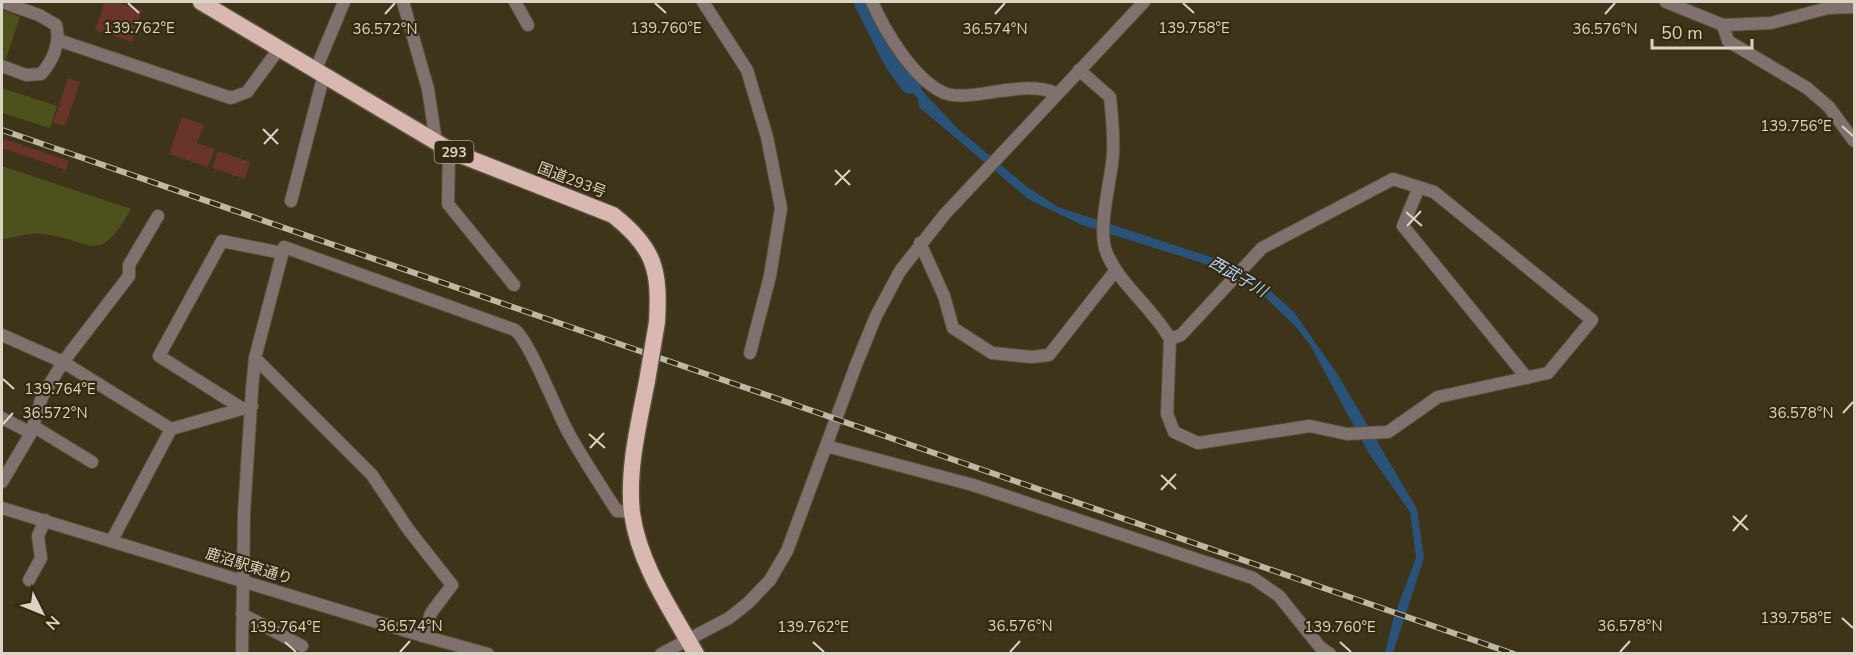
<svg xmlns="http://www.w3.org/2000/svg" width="1856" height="655" font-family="'Nunito Sans','Noto Sans JP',sans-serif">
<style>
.green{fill:#4d521c}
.water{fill:#295379}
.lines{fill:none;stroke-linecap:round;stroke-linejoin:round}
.river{stroke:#295379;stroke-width:24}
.building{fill:#6a3529}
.minor-casing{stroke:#595139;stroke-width:14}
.tertiary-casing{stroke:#595139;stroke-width:14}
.trunk-casing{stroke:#595139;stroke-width:19}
.minor{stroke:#80716e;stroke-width:12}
.tertiary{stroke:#80716e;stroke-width:12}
.trunk{stroke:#d9b8b1;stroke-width:16}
.rail-casing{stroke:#bdb8a6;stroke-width:6}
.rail{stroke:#332a10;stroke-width:4;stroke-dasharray:11;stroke-linecap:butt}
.trunk-bridge-casing{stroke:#595139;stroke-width:19;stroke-linecap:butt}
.trunk-bridge{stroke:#d9b8b1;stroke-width:16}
.ticks{fill:none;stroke:#d9d4c4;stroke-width:2}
.labels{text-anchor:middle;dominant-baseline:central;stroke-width:4.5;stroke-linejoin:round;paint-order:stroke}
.shield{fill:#332a10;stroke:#a7a18e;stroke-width:1.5}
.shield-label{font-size:14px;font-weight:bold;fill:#d9d4c4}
.street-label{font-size:15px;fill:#d9d4c4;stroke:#332a10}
.water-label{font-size:16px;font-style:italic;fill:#b0d5fb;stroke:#332a10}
.ticks-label{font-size:15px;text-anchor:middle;fill:#d9d4c4;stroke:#332a10;stroke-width:4.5;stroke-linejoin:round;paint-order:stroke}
</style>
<rect width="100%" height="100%" fill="#3d341a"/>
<path class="green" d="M2,10L20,17L5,61L2,60Z
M2,88L57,106L50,128L2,113Z
M2,166L131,209C97,268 94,240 43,234C29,232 15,238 2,239Z"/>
<path class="water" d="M854,2H863L889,50L926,95L958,129L1026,186L1058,207L1229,263L1257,279L1294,312L1338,375L1417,509L1424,558L1393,653H1385L1394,616L1416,558L1410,512L1368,452L1310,345L1295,326L1259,291L1215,267L1082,225L1028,199L919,107L918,99L879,48Z"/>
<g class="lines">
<path class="river" d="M866,2L896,61L911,82"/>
</g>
<path class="building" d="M105,2H116L142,10L132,42L95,30Z
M68,78L80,82L65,126L53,123Z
M182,117L204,125L197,143L215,149L208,167L169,154Z
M2,138L69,161L66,170L2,148Z
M218,151L250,162L245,179L212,168Z"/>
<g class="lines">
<defs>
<path id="minor" d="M403,2L428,89L436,142
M515,2L528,25
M703,2L747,70L767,137L781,208L770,276L750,353
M872,2C885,31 912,77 942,92C956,99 978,94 993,92C1015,89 1035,85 1056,93
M1723,25L1728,41L1807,88L1829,107L1854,141
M58,40L231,98L247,92L279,49
M316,69L344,2
M1079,70L1110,97C1112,116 1114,134 1113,153C1112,179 1096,230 1107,254C1121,286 1153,308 1170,339
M449,150L448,204L514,285
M1393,179L1434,192L1592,320L1548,373L1438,397L1388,432L1347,434L1310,426L1198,443L1174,432L1167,414L1170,339L1181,335L1262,248Z
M1419,187L1403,226L1527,378
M291,201L324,74
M158,216L129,265V276L63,362L171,429L252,406
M920,243L944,296L953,328L992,353L1032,357L1049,355L1116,270
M2,335L63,362L42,397L31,433L2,482
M255,358L372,475L408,529L452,585L431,613L423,636
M243,409L159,356L222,241L282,253
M2,418L31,433
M33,426L92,462
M112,540L171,429
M29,580L41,558L38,536L45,520
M242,614L302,646
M242,654L244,513L252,389L255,358L284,247L515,330C530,342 556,410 568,432C583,459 600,485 617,511L632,512"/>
<path id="tertiary" d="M1666,2L1723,25L1771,23L1828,8L1854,7
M2,66L26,75L41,74C53,61 61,42 56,25L39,15L2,2
M826,446L973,485L1253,578L1279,596L1320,647L1330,654
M2,508L423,636L488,654
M661,654L729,618L748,603L770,580L787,551L856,365L876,316L900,271L945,214L1144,2"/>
<path id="trunk" d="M201,2L453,152L613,215C655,248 660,270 657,322
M647,381C639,423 627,470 632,513C639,564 671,610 696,654"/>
</defs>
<use href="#minor" class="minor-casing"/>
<use href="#tertiary" class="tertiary-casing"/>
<use href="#trunk" class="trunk-casing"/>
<use href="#minor" class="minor"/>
<use href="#tertiary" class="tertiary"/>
<use href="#trunk" class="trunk"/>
<defs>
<path id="rail" d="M2,130L1514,654"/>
</defs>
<use href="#rail" class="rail-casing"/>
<use href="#rail" class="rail"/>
<defs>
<path id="trunk-bridge" d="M647,381L657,322"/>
</defs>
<use href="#trunk-bridge" class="trunk-bridge-casing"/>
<use href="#trunk-bridge" class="trunk-bridge"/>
</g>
<path class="ticks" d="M128,3L139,13M655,3L666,13M1183,3L1194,13M385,14L395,3M995,14L1005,3M1605,14L1615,3M1842,126L1853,136M263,129L278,144M264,144L278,129M835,170L850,185M835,185L850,170M1406,212L1422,226M1407,226L1421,211M3,379L14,389M1843,413L1853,402M3,424L13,413M589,434L605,448M590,448L604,433M1161,475L1176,489M1161,490L1176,474M1733,516L1748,530M1733,531L1747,515M1842,618L1853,628M285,642L296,652M813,642L824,652M1340,642L1351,652M400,652L410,641M1010,652L1020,641M1620,652L1630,641"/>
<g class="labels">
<rect class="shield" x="434.5" y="141" width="39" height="22" rx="4.5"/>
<g class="shield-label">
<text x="454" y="152">293</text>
</g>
<g class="street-label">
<text transform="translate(572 180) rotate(21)">国道293号</text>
<text transform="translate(249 566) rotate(17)">鹿沼駅東通り</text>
</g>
<g class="water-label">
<text transform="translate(1238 277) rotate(30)">西武子川</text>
</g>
</g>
<g class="ticks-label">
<text x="139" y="33">139.762°E</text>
<text x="666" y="33">139.760°E</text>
<text x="1194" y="33">139.758°E</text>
<text x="385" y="34">36.572°N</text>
<text x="995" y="34">36.574°N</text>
<text x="1605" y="34">36.576°N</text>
<text x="1796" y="131">139.756°E</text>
<text x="60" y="394">139.764°E</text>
<text x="55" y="418">36.572°N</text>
<text x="1801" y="418">36.578°N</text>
<text x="1796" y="623">139.758°E</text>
<text x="410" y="631">36.574°N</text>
<text x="1020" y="631">36.576°N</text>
<text x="1630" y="631">36.578°N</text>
<text x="285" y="632">139.764°E</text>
<text x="813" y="632">139.762°E</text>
<text x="1340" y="632">139.760°E</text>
</g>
<rect width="1856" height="655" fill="none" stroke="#d9d4c4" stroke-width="6"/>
<g transform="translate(42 613) rotate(133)" stroke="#332a10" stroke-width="4.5" paint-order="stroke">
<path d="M0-4.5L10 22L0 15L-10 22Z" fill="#d9d4c4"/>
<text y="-9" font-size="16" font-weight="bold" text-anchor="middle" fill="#d9d4c4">N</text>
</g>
<path d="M1652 39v9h100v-9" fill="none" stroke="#d9d4c4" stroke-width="3"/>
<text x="1661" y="39" font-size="18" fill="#d9d4c4" stroke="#332a10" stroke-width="4.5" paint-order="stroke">50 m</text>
</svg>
